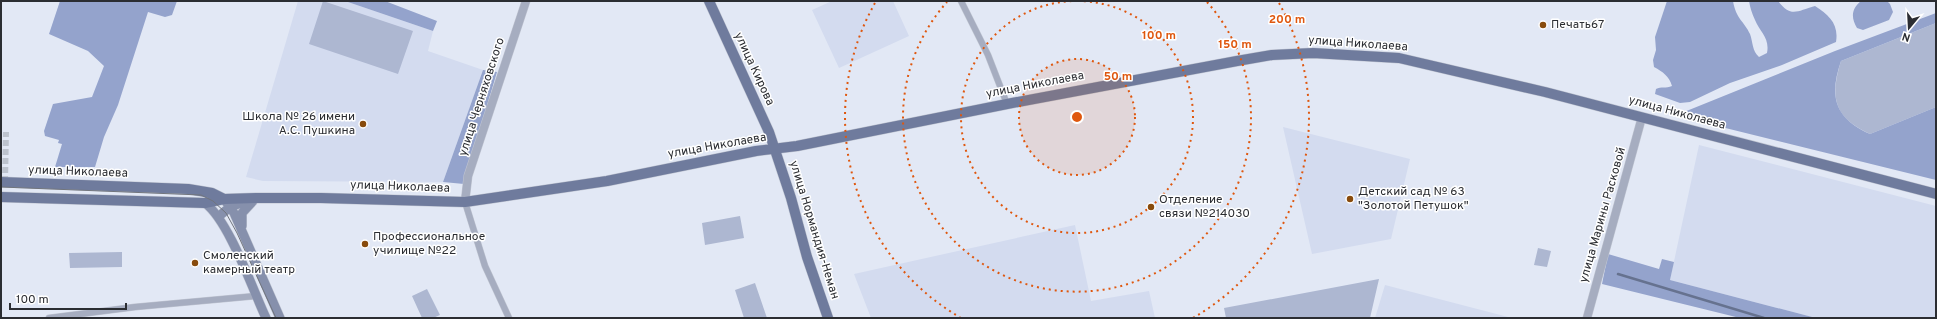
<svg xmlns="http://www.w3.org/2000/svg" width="1937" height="319" font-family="Overpass,sans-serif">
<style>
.built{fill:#d3dbef}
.green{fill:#adb7d1}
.forest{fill:#94a3cc}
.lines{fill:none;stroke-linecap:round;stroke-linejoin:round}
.stream{stroke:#66728f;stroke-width:2.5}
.minor-tunnel{stroke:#bdc3ce;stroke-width:6;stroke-dasharray:6 3;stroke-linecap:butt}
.minor-casing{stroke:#c1c6d2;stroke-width:7}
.tertiary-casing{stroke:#c1c6d2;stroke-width:9}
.secondary-casing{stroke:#c1c6d2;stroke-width:10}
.primary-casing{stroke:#c1c6d2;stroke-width:11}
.minor{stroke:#a6adc0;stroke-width:6}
.tertiary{stroke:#a6adc0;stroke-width:8}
.secondary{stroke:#8690ac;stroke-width:9}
.primary{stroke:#6f7b9d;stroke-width:10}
.tram{stroke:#71757d;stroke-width:1}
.ring{fill:none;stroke:#df570e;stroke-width:2;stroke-dasharray:2 4}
.poi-dot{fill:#884b0c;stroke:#fff;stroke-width:1.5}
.labels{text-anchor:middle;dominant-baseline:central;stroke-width:3;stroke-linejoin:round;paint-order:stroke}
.poi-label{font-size:12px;fill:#2b2d32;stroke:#fff;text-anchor:start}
.street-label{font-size:12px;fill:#2b2d32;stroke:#fff}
.centre{fill:#df570e;stroke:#fff;stroke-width:2}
.ring-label{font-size:12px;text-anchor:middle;font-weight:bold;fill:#df570e;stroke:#fff;stroke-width:3;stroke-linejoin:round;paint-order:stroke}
</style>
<rect width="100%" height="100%" fill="#e2e8f5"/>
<path class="built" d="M298,1H345L433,31L428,51L483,70L443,182L263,181L246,177Z
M832,1H893L909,36L839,68L812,10Z
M1283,127L1410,159L1391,239L1312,254Z
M1699,145L1936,206V318H1816L1670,280Z
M1075,225L1091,301L1149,291L1155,318H871L854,274Z
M1385,285L1512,318H1375Z"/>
<path class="green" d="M323,1L413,31L398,74L309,44Z
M1936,23V107L1870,134C1833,117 1830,97 1841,61Z
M740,216L744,238L705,245L702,223Z
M1538,248L1551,251L1547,267L1534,265Z
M122,252V267L70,268L69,253Z
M1379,279L1370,318H1226L1224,308Z
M755,283L767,318H744L735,290Z
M427,289L440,315L433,318H422L412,296Z"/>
<path class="forest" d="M60,1H177L172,15L165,17L148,12L118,105L104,137L95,167H55L62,144L58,143L59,140L45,136L44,131L53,104L92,97L104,66L88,51L49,34Z
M345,1H385L437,21L433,31Z
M1667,1H1733C1736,19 1744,21 1750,34C1753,42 1752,51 1759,57L1767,53C1770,38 1760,32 1755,20C1752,14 1750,7 1749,1H1778C1791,18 1797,11 1815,6C1829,15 1839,24 1836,42L1782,65L1730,83L1690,102L1680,103L1655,94L1656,89C1661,86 1666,89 1672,86C1669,76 1663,72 1654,67L1653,60L1656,50L1655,37Z
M1861,1H1887L1890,4L1893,12L1889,20L1863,30L1857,28C1851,18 1851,9 1861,1Z
M1936,13V23L1841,61C1829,96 1834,118 1870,134L1936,107V180L1689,119L1684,112L1835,51Z
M483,70L497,72L464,184L443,182Z
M1608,254L1659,269L1662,259L1674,262L1670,280L1816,318H1740L1602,284Z"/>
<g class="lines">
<path class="stream" d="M1618,274L1764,318"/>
<path class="minor-tunnel" d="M5,182L6,132"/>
<defs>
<path id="minor" d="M961,1L988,55L1007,104
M465,202L485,266L509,318
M49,318L135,307L256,296"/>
<path id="tertiary" d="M465,202L468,176L526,1
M1587,318L1642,117"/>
<path id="secondary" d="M224,199L234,213L280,318
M205,203C229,221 252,288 266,318
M218,217L230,207L250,200
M242,226V213L253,201"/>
<path id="primary" d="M709,1L769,132L791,198L807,257L828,318
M1,182L188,189L212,193L224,199
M1,197L205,203L224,199L258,198H321L465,202L607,181L756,151L797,146L1007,104L1237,61L1272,55L1313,53L1399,58L1545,92L1936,194"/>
</defs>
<use href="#minor" class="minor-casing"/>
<use href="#tertiary" class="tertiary-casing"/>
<use href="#secondary" class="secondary-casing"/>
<use href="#primary" class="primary-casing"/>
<use href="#minor" class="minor"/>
<use href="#tertiary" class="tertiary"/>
<use href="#secondary" class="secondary"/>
<use href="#primary" class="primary"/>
<path class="tram" d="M1,187L201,195L213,201L226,213L237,233L276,318"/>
</g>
<circle cx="1077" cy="117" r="58" fill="#df570e" fill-opacity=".12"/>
<g class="ring">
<circle cx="1077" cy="117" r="58"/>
<path d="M1078 1A116 116 0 1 1 1076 1"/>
<path d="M1207 2A174 174 0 1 1 947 2"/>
<path d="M961 318A232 232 0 0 1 875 3M1279 3A232 232 0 0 1 1193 318"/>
</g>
<g class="poi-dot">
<circle cx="1543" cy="25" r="4"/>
<circle cx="363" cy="124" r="4"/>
<circle cx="1350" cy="199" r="4"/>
<circle cx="1151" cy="207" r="4"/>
<circle cx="365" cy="244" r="4"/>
<circle cx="195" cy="263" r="4"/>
</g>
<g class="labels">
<g class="poi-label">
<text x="1551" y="25">Печать67</text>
<text x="355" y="117" text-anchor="end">Школа № 26 имени<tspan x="355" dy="14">А.С. Пушкина</tspan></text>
<text x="1358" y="192">Детский сад № 63<tspan x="1358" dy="14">"Золотой Петушок"</tspan></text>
<text x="1159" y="200">Отделение<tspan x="1159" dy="14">связи №214030</tspan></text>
<text x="373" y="237">Профессиональное<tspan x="373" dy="14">училище №22</tspan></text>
<text x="203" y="256">Смоленский<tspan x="203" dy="14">камерный театр</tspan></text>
</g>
<g class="street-label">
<text transform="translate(1358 44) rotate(4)">улица Николаева</text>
<text transform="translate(754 69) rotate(65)">улица Кирова</text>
<text transform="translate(1035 85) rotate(-11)">улица Николаева</text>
<text transform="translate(482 97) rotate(-72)">улица Черняховского</text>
<text transform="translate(1677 113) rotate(15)">улица Николаева</text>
<text transform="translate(717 146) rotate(-10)">улица Николаева</text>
<text transform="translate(78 172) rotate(2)">улица Николаева</text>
<text transform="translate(400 187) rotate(2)">улица Николаева</text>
<text transform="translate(1603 215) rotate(-74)">улица Марины Расковой</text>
<text transform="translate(814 230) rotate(73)">улица Нормандия-Неман</text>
</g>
</g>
<circle cx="1077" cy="117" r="6" class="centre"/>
<g class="ring-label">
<text x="1287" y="23">200 m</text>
<text x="1159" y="39">100 m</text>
<text x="1235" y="48">150 m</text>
<text x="1118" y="80">50 m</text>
</g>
<rect width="1937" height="319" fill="none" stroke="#2b2d32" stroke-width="4"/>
<g transform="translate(1909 28) rotate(198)" stroke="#ffffff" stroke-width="3" paint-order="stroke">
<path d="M0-3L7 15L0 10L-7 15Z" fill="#2b2d32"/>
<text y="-6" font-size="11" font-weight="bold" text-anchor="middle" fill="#2b2d32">N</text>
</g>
<path d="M10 303v6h116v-6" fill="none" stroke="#2b2d32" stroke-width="2"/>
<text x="16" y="303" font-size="12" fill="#2b2d32" stroke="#ffffff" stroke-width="3" paint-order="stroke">100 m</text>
</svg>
